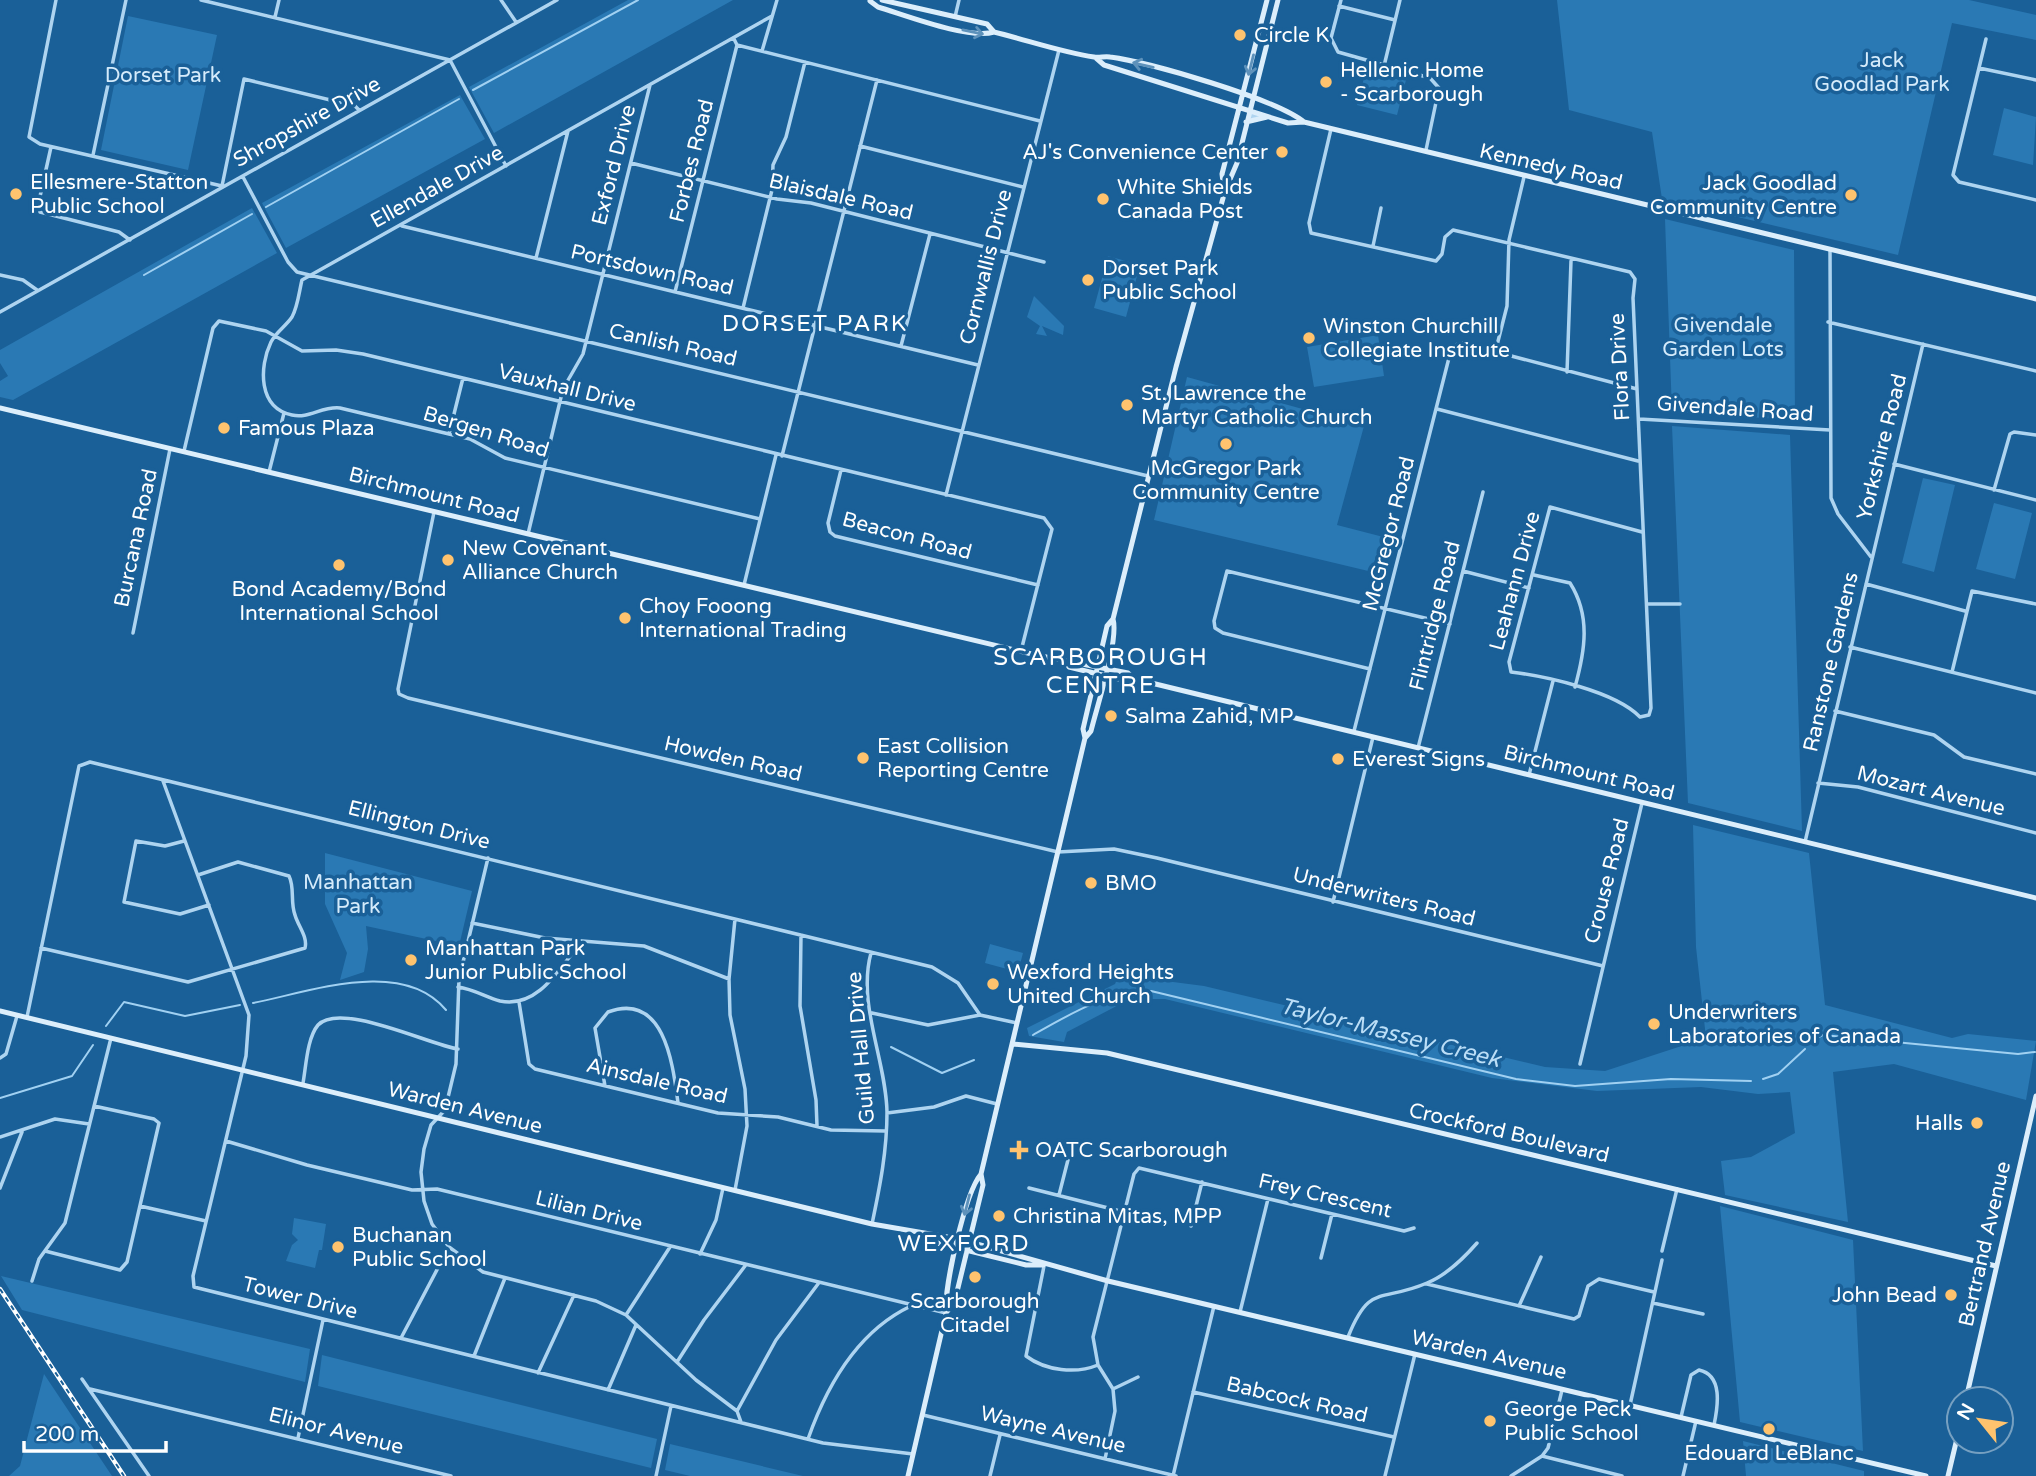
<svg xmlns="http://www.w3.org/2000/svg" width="2036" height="1476" font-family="'Varela Round',sans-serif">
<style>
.green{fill:#2a79b4}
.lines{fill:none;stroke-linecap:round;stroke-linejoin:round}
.stream{stroke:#a1d1f2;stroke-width:2}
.street{stroke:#aed4f0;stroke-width:3.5}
.secondary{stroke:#dceefb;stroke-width:5}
.rail-casing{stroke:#fff;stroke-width:4.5}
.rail{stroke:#1a6098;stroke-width:2;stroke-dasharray:5;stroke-linecap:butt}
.oneway{stroke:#5e92bb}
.poi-dot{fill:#ffc36e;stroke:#1a6098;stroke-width:2.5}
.labels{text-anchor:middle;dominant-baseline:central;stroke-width:7;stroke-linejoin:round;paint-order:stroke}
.poi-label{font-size:21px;fill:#fff;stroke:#1a6098;text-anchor:start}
.park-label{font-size:21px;fill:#d5ebfb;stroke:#1a6098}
.street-label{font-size:21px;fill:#fff;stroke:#1a6098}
.neighbourhood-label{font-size:23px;letter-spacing:2px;fill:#fff;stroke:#1a6098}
.water-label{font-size:23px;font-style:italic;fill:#bbdef7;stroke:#1a6098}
.quarter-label{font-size:24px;letter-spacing:2px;fill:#fff;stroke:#1a6098}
</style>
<rect width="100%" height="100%" fill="#1a6098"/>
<path class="green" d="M628,0H733L494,133L469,87Z
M1557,0H1969L2036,15V40L1952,23L1898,255L1662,199L1652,132L1569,110Z
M128,16L217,35L188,170L101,150Z
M1366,70L1406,80L1397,115L1357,105Z
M460,95L485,139L286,248L262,203Z
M2004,108L2036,117L2033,165L1993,155Z
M252,208L277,253L13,400L0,397V381L8,376L0,363V350Z
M1665,219L1794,250L1795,420L1672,412Z
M1108,256L1140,265L1126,317L1094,308Z
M1034,296L1064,326L1063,335L1042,326L1047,336L1036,334L1040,326L1027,317Z
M1378,335L1384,376L1314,387L1307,347Z
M1187,377L1364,426L1337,525L1395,540L1385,575L1154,520Z
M1672,426L1790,435L1802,831L1688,803Z
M1923,478L1955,485L1934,572L1902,563Z
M1994,503L2032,513L2015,579L1976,569Z
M1693,825L1809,853L1825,1005L1952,1038L1968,1034L2036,1041L2026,1100L1894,1064L1833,1072L1848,1222L1725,1195L1721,1161L1751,1157L1795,1133L1790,1092L1758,1094L1701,1087L1597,1091L1492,1078L1165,999H1130L1067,1032L1064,1042L1029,1036L1027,1028L1115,984L1119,975L1204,986L1545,1067L1605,1071L1706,1038L1696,947Z
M325,853L472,891L459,946L366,926L368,949L364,972L340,980L347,953L325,904Z
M990,944L1023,953L1018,972L985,963Z
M1720,1206L1853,1240L1863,1451L1740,1422Z
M294,1218L326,1224L322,1250H319L315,1268L286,1261L292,1245L298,1240L292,1234Z
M1,1276L310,1349L305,1382L22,1310Z
M322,1355L657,1439L651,1468L318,1386Z
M44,1374L112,1476H9L20,1466Z
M1743,1441L1864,1471V1476H1746Z
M670,1444L803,1476H690L665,1470Z"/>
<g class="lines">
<path class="stream" d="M473,90L638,0
M266,207L459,99
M144,275L252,214
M253,1003C310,992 402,957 446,1010
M106,1026L124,1002L185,1016L240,1005
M1033,1035C1068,1015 1110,990 1151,991L1516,1079L1575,1086L1671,1079L1751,1081
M1814,1039L1823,1035L2018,1054L2035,1052
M891,1047L942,1073L974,1060
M1763,1079L1778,1074L1805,1049
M0,1098L72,1076L93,1045"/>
<path class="street" d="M56,0L29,137L40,144L222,186
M201,0L450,60L506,166
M501,0L516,22
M1341,0L1331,38L1338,52L1430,78L1439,88L1426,150
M1339,6L1395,20
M275,17L279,0
M955,17L959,0
M1986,39L1953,175L1959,182L2036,200
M737,45L1040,121
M762,51L777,0
M1384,66L1400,0
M1979,68L2036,80
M1253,112L1259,115L1251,117Z
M1331,129L1309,223L1311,233L1436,261L1442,254L1445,237L1453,230L1630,272L1635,279L1633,298L1651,708L1649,715L1640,717C1615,691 1544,676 1511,672L1509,662L1550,507L1642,532
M860,146L1023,187
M51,147L39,201L40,212L119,232L130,240
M93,155L126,0
M631,163L777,199L811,203L1044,262
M243,177L288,262L297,272L1148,476
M222,186L244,79L355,106L359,110
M402,226L978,365
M1373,246L1381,208
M1830,250L1831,498L1838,514L1871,557
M536,258L568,131
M0,275L23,280L37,290
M675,292L737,45L734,39
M743,308L772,190L773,165L786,137L805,62
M0,312L557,0
M1828,322L2036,371
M901,346L930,234
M1495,353L1507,306L1509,240L1524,177
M1567,372L1571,261
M1437,409L1638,461
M1639,419L1830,430
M449,434L463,378
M184,451L213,328L219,321L266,331L302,351L336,350L363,354L1044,518L1052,529L1021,651
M782,456L877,80
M1894,464L2036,500
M841,470L828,523L830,532L835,536L1038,585
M269,472L284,413
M1994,490L2010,434L2014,432L2036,435
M946,495L1059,50
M434,512L398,689L399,694L408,698L1058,852L1114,849L1157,858L1603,966
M760,519L505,458L470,439L340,408C322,406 309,419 292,415C258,408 259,367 271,342C276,332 286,326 292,317C298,306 299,292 302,280L772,16
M528,534L563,389L583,354L650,85
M1463,571L1529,588
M1534,575L1570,583C1591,616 1585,651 1575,687
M1866,584L1965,611
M744,585L776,455
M1647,604H1680
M133,633L170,449
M1850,647L2036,693
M1370,669L1223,633L1215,628L1214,621L1227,571L1450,624
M1952,672L1972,591L2036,604
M1835,711L1934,735L1964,757L2036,774
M1354,731L1452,346L1462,343L1637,389
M1418,748L1483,492
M1529,775L1553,681
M163,781L249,1015L246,1056L193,1276L194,1287L823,1443L913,1454
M1818,783L1858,787L2036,833
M184,841L165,846L136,841L124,902L180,914L209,905
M1805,842L1923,344
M488,858L459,979L456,1064L445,1110L431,1125L424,1149L421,1172L424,1201L432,1224L449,1247L483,1272L596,1301L626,1315L696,1380L737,1411L741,1422
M1333,902L1373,737
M735,919L729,979L730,1015L745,1089L747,1126L735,1190
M472,923L545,938L644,946L729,979
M801,935L800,1006L816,1100L817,1126
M41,948L188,982L305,948C308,937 298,926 295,915C290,902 295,888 289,876L238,862L198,875
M871,953C857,1004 886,1060 887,1112C887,1151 880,1186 872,1224
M458,987C473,989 486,997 500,1001C538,1009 560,968 581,942
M519,1002L529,1064L535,1069L718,1113L778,1117L831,1130L885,1131
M872,1013L928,1025L980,1015L1017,1023
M27,1017L79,766L90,762L932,967L958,983L980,1015
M0,1058L6,1054L17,1016
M1580,1064L1642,803
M303,1083C306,1067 307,1038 318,1025C340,1001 430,1045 458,1049
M605,1086L595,1028L608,1012C665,991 673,1066 678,1103
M887,1113L934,1107L966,1096L997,1104
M0,1137L55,1119L89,1124
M226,1141L307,1165L412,1190L437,1189L946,1313
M0,1188L22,1132
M1029,1188L1124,1212
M1059,1195L1070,1152
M140,1206L206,1221
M1191,1226L1202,1182
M45,1251L120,1270L127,1262L159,1123L154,1119L94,1106
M1662,1251L1677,1189
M700,1254L716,1220L723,1188
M1321,1258L1332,1214
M1044,1266L1026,1356C1046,1371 1076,1374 1098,1365
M32,1281L39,1259L65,1223L111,1038
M1427,1284L1574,1319L1579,1316L1588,1286L1599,1279L1654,1292
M1653,1303L1703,1314
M1519,1306L1541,1257
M1240,1312L1268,1199
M626,1315L670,1247
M1348,1337C1370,1282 1381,1303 1427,1283C1447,1275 1463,1259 1477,1243
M401,1338L449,1247
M474,1356L505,1278
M677,1362L704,1320L745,1266
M538,1373L574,1295
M82,1379L149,1476
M90,1389L451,1476
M1113,1389L1138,1377
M608,1390L636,1325
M1193,1392L1394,1437
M1630,1405L1662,1260
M737,1411L776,1340L818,1284
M923,1415L1176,1476
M1681,1417L1691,1375L1699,1370C1723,1375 1718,1406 1714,1425
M298,1438L323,1320
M808,1439C827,1385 858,1331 911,1306
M1542,1456L1622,1476
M1105,1459L1115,1411L1113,1389L1098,1365L1093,1337L1134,1174L1139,1168L1404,1231L1414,1228
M656,1476L671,1406
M990,1476L1000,1435
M1173,1476L1214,1306
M1385,1476L1415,1354
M1511,1476L1542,1456L1548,1448L1562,1390
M1683,1476L1696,1421"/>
<path class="secondary" d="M882,0L987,24L994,32C1027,40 1061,52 1094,57C1099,58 1105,56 1110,57C1149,62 1276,99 1304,122
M870,1L878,7C905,15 969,40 994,32
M1096,58L1104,65L1288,123L1304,122L2036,299
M1246,122L1267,117
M1224,190L1222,174L1267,0
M0,408L1036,655L1128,673L1134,679
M1066,662L1069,667L1127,681L1139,680L2036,898
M1085,738L1091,731C1097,706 1119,640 1113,619
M0,1011L872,1224L959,1239L1108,1281L1926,1476
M1013,1044L1107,1053L1996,1266
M922,1234L933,1242L1026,1265H1043
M946,1313L955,1300L983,1185L981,1174L1085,738L1083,729L1107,626L1113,619L1176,367L1225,191L1237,163L1278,0
M1966,1399L2036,1096
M908,1476L946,1313C944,1287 965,1193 981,1174
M1948,1476L1959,1430"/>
<defs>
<path id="rail" d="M0,1289L124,1476"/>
</defs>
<use href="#rail" class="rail-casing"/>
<use href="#rail" class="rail"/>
</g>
<defs><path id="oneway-shaft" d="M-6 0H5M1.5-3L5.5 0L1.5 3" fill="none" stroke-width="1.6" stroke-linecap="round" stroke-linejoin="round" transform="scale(1.75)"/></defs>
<g class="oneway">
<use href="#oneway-shaft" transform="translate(973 32) rotate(12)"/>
<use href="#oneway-shaft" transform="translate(1143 65) rotate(-167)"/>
<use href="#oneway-shaft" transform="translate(1251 65) rotate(104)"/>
<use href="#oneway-shaft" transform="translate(967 1205) rotate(104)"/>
</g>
<g class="poi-dot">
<circle cx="1240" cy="35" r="7"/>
<circle cx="1326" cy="82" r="7"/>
<circle cx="1282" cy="152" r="7"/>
<circle cx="16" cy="194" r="7"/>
<circle cx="1851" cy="195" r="7"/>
<circle cx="1103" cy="199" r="7"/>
<circle cx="1088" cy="280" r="7"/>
<circle cx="1309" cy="338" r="7"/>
<circle cx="1127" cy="405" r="7"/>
<circle cx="224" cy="428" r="7"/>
<circle cx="1226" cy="444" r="7"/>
<circle cx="448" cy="560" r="7"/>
<circle cx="339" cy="565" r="7"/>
<circle cx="625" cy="618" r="7"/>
<circle cx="1111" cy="716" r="7"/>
<circle cx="863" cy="758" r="7"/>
<circle cx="1338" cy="759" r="7"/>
<circle cx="1091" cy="883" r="7"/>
<circle cx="411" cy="960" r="7"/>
<circle cx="993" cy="984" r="7"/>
<circle cx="1654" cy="1024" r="7"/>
<circle cx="1977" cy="1123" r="7"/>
<path d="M1015.5 1139.5h7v7h7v7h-7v7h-7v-7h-7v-7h7z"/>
<circle cx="999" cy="1216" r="7"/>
<circle cx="338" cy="1247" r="7"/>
<circle cx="975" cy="1277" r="7"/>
<circle cx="1951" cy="1295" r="7"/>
<circle cx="1490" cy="1421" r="7"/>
<circle cx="1769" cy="1429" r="7"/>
</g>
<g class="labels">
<g class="poi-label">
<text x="1254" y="35">Circle K</text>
<text x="1340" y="70">Hellenic Home<tspan x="1340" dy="24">- Scarborough</tspan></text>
<text x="1268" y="152" text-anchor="end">AJ's Convenience Center</text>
<text x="30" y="182">Ellesmere-Statton<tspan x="30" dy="24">Public School</tspan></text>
<text x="1837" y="183" text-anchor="end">Jack Goodlad<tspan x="1837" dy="24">Community Centre</tspan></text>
<text x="1117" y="187">White Shields<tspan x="1117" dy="24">Canada Post</tspan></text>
<text x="1102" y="268">Dorset Park<tspan x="1102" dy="24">Public School</tspan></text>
<text x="1323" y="326">Winston Churchill<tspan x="1323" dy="24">Collegiate Institute</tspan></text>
<text x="1141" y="393">St. Lawrence the<tspan x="1141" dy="24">Martyr Catholic Church</tspan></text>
<text x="238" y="428">Famous Plaza</text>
<text x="1226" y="468" text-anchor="middle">McGregor Park<tspan x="1226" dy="24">Community Centre</tspan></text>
<text x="462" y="548">New Covenant<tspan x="462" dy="24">Alliance Church</tspan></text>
<text x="339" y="589" text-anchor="middle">Bond Academy/Bond<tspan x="339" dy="24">International School</tspan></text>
<text x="639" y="606">Choy Fooong<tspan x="639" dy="24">International Trading</tspan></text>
<text x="1125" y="716">Salma Zahid, MP</text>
<text x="877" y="746">East Collision<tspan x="877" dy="24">Reporting Centre</tspan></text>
<text x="1352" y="759">Everest Signs</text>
<text x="1105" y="883">BMO</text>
<text x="425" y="948">Manhattan Park<tspan x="425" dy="24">Junior Public School</tspan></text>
<text x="1007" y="972">Wexford Heights<tspan x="1007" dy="24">United Church</tspan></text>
<text x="1668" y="1012">Underwriters<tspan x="1668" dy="24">Laboratories of Canada</tspan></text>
<text x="1963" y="1123" text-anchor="end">Halls</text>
<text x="1035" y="1150">OATC Scarborough</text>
<text x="1013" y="1216">Christina Mitas, MPP</text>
<text x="352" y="1235">Buchanan<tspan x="352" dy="24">Public School</tspan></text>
<text x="1937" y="1295" text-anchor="end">John Bead</text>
<text x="975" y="1301" text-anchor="middle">Scarborough<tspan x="975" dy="24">Citadel</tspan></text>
<text x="1504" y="1409">George Peck<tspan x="1504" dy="24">Public School</tspan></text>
<text x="1769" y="1453" text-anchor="middle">Edouard LeBlanc</text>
</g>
<g class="park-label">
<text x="1882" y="60">Jack<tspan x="1882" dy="24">Goodlad Park</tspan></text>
<text x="163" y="75">Dorset Park</text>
<text x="1723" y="325">Givendale<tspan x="1723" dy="24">Garden Lots</tspan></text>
<text x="358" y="882">Manhattan<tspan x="358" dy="24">Park</tspan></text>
</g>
<g class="street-label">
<text transform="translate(307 122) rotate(-29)">Shropshire Drive</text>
<text transform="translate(692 161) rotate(-76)">Forbes Road</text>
<text transform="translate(614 165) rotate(-76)">Exford Drive</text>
<text transform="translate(1551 167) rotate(13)">Kennedy Road</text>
<text transform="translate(437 187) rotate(-29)">Ellendale Drive</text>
<text transform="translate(841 197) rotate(13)">Blaisdale Road</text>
<text transform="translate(986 267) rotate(-76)">Cornwallis Drive</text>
<text transform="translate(652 270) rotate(13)">Portsdown Road</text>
<text transform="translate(673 345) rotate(13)">Canlish Road</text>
<text transform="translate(1620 367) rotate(-93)">Flora Drive</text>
<text transform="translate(567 388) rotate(14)">Vauxhall Drive</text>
<text transform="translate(1735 409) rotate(4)">Givendale Road</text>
<text transform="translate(486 432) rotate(17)">Bergen Road</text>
<text transform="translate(1882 447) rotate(-76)">Yorkshire Road</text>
<text transform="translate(434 495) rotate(14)">Birchmount Road</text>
<text transform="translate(1389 534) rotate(-76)">McGregor Road</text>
<text transform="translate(907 536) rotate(15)">Beacon Road</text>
<text transform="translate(136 538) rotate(-78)">Burcana Road</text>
<text transform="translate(1515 581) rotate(-75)">Leahann Drive</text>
<text transform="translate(1435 616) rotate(-76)">Flintridge Road</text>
<text transform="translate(1831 662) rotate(-77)">Ranstone Gardens</text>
<text transform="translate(733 759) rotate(13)">Howden Road</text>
<text transform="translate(1589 773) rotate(14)">Birchmount Road</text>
<text transform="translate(1931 791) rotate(14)">Mozart Avenue</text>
<text transform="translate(419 825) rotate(14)">Ellington Drive</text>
<text transform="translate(1607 881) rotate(-76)">Crouse Road</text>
<text transform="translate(1384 897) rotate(14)">Underwriters Road</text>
<text transform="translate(861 1048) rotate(-95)">Guild Hall Drive</text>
<text transform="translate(657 1081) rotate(13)">Ainsdale Road</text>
<text transform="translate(465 1108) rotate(14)">Warden Avenue</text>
<text transform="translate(1509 1133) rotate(13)">Crockford Boulevard</text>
<text transform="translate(1325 1196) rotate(13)">Frey Crescent</text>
<text transform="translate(589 1211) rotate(14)">Lilian Drive</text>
<text transform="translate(1985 1244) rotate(-77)">Bertrand Avenue</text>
<text transform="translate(300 1298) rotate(14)">Tower Drive</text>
<text transform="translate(1489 1355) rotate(13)">Warden Avenue</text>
<text transform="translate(1297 1400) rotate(13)">Babcock Road</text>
<text transform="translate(1053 1430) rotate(13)">Wayne Avenue</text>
<text transform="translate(336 1431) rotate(14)">Elinor Avenue</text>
</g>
<g class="neighbourhood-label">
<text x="815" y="324">DORSET PARK</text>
<text x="964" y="1244">WEXFORD</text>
</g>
<g class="water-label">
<text transform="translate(1390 1033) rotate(14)">Taylor-Massey Creek</text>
</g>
<g class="quarter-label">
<text x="1101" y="657">SCARBOROUGH<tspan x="1101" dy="28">CENTRE</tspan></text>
</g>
</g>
<g transform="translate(1980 1420) rotate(300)"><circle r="33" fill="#1a6098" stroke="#76a0c1" stroke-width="2"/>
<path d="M0-5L12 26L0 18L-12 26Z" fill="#ffc36e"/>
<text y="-10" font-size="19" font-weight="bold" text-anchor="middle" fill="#ffffff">N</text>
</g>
<path d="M24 1441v10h142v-10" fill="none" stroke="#ffffff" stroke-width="3.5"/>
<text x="35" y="1441" font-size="21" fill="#ffffff" stroke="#1a6098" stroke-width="5" paint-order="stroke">200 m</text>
</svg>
